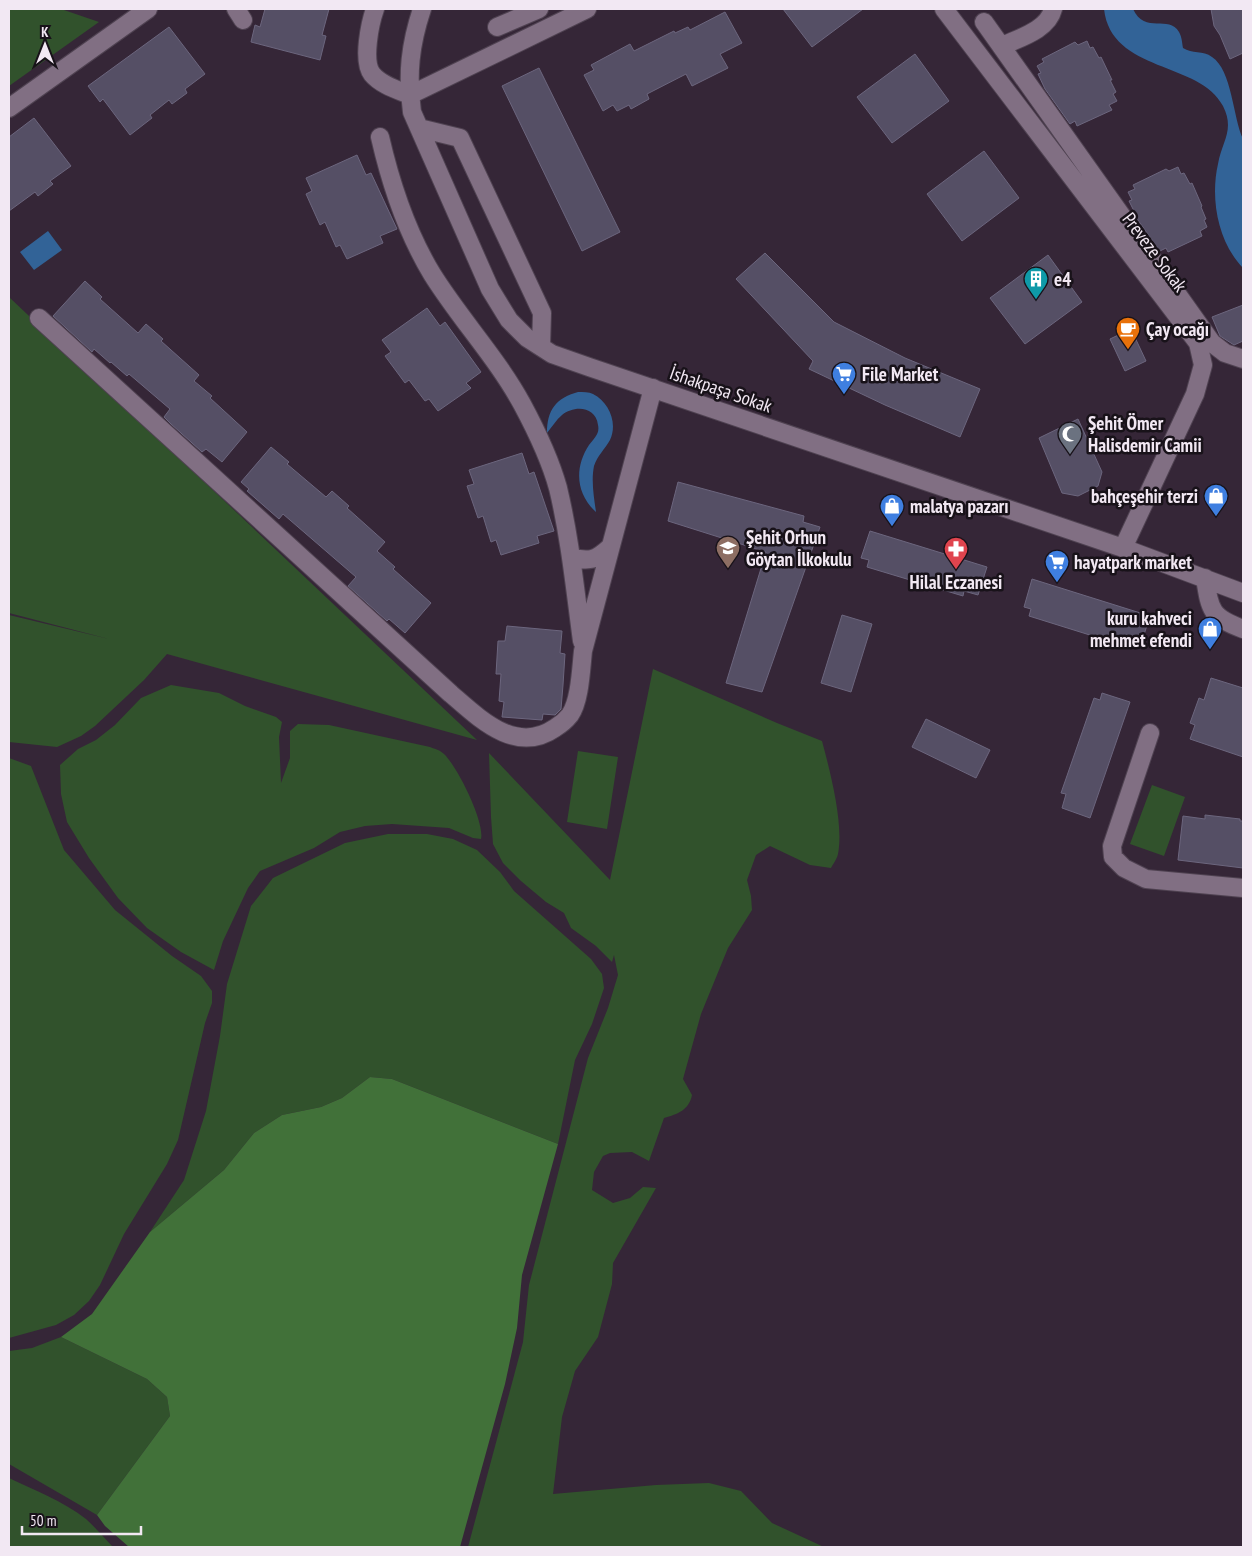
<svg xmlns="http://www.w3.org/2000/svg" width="1252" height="1556" font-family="'PT Sans Narrow',sans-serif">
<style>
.green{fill:#31522c}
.forest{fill:#417139}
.water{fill:#326397}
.building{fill:#554f65;stroke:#6c667e}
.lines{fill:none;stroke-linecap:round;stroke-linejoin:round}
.minor-casing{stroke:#4f4251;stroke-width:20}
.minor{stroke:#816f83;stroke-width:18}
.labels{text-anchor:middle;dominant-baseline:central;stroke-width:5;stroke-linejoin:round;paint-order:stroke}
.street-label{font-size:19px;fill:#f2e8f3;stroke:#181219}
.poi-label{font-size:19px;font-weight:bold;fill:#f2e8f3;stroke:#181219;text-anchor:start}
</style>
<rect width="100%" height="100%" fill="#352637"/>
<path class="green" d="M9,9H61L99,22L9,86Z
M9,297L477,740L167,654L144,680L95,726L81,736L57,747L9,742V615L109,639L9,613Z
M653,669L777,723L822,741C830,771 844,824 838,854C837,859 833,864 831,868L810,865L770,846L756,855L747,880L751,896L752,910L728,948L701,1014L683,1079L692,1095C689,1110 678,1114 664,1118L649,1161L632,1152L610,1153L603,1156L594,1172L592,1190L613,1203L630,1198L643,1187L656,1188L613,1263L612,1284L598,1337L575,1371L562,1417L553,1494L656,1485L709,1483L741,1491L772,1523L824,1547H468L523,1342L529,1285L588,1058L608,1008L618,975L614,955L612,962L596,946L571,928L564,913L546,902L521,881L503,863L493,844L491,817L489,753L610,880Z
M171,685L219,693L245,706L276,717L282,722L279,737L281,783L290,758V731L298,724L329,725L430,747C435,749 440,750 444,754C457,766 485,822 481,839L473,838L449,828L392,824L365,826L340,832L314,848L260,871L248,888L223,941L214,970L181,952L147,928L118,898L89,858L67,822L61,794L60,765L78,749L96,740L115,725L141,698Z
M578,751L618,757L607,829L567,822Z
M9,758L31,766L64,850L115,910L172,956L201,976L212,991V1003L205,1023L178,1140L167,1164L124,1234L100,1285L89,1301L74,1315L56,1325L9,1338Z
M1152,785L1185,797L1164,856L1130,844Z
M388,834H427L453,839L477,850L500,872L514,891L591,959L602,974L604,988L592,1024L575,1060L558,1144L392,1079L370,1077L342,1098L321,1107L282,1115L254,1133L224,1170L150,1232L184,1180L206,1111L220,1036L227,984L251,906L273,878L345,843Z
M61,1337L147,1379L167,1397L170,1416L97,1515L9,1464V1351L32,1348Z
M9,1478C34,1490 63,1501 86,1519C96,1528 104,1538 113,1547H9Z"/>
<path class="forest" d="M370,1077L392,1079L558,1144L522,1275L517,1328L505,1384L460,1547H129L105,1526L97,1515L170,1416L167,1397L147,1379L61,1337L92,1314L150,1232L224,1170L254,1133L282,1115L321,1107L342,1098Z"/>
<path class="water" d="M1104,9H1133C1145,35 1169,14 1179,32C1182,37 1182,43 1183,48C1192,54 1203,50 1212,57C1232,70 1233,118 1243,139V268C1218,242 1210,199 1218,164C1222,141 1235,130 1223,106C1200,61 1111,73 1104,9Z
M48,231L62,250L34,270L20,252Z
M578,392C583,392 589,392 593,394C609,402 618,423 610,440C605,449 597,456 594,466C591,481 594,497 596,512C576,494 574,468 589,445C594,438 600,434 598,425C596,406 574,405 562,415C556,420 552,427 547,433C547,410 556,398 578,392Z"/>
<path class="building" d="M265,9H329L322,35L326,36L320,60L251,42L255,25L260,27Z
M783,9H863L812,47Z
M1211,9H1243V53L1230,59L1220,35L1214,26Z
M725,12L742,43L720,54L728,68L692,86L686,74L647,94L649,99L631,109L629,105L617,111L613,105L603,111L584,75L594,70L591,65L630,44L634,51L674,31L675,33L688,27L690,30Z
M169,27L205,74L185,89L187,93L172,104L169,100L150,115L152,118L130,135L103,99L100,102L88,86Z
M1087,41L1090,48L1093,47L1099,58L1101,57L1112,80H1110L1116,92L1113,94L1117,101L1109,105L1112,110L1077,126L1075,121L1070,124L1045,89L1038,74L1041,73L1037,66L1044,62L1042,59L1075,42L1078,45Z
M915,54L949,101L892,143L857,97Z
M539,68L620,232L582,251L502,86Z
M34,118L71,166L50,181L53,184L38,196L35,192L9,211V137Z
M984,151L1019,198L962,241L927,194Z
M357,155L366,175L371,173L397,229L380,236L383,243L347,259L340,245L336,247L325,222L320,225L306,194L312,191L306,178Z
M1178,167L1181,174L1184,173L1190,184L1192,183L1202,206L1201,207L1206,219L1204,220L1207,227L1200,231L1202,236L1168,252L1166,248L1160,251L1135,216L1136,215L1129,201L1132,200L1128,192L1135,189L1133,185L1166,169L1169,171Z
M765,253L834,322L905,358L980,389L960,437L885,405L809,369L813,361L736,279Z
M1048,255L1082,302L1025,344L990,298Z
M85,281L102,297L100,299L138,333L146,324L163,339L161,341L199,375L194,381L212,396L210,398L247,432L222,462L206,449L202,452L171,424L164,417L170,409L129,374L127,376L111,362L110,363L94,349L92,352L53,316Z
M1243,305V341L1234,345L1220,336L1212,317Z
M427,308L440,326L445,322L481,372L466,383L471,388L438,411L429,399L425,401L409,380L405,383L385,356L391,352L382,340Z
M1131,329L1146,361L1125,371L1110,339Z
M1078,419L1102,472L1098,486L1078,496L1062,493L1039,438Z
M271,447L289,462L287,464L326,497L332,491L349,506L347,508L385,542L377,551L395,567L393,569L431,603L405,633L389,619L387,621L348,586L356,577L283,514L279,519L247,491L249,489L241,482Z
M522,453L529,474L534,472L554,531L537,536L539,543L501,555L496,540L491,542L483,516L478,518L467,486L474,484L469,470Z
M678,482L804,516L803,522L820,527L762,692L726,683L766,552L668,521Z
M870,531L987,567L978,595L964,591L963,596L867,567L869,560L861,558Z
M1032,579L1150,616L1141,644L1127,640L1125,646L1029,616L1031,609L1024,607Z
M842,615L872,624L851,692L821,683Z
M507,626L562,631L560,653L565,654L563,685L561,709L555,715L543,714L542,720L502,717L504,702L499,701L501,674H496L498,641H505Z
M1211,678L1243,688V757L1190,739L1195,725L1190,723L1199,698L1204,700Z
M1102,693L1130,702L1090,818L1062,808L1066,794L1061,793L1094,698L1100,700Z
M926,719L990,750L976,778L912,747Z
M1205,815L1240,819V821H1243V868L1178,860L1183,816L1205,819Z"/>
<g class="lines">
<defs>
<path id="minor" d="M236,9L243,20
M375,9C370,23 362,61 372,74C381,85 398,90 410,95L587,9
M422,9C410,45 407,74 412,112L490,289L509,320L527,338L552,354L589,367L1123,548L1243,593
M944,9L1198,343L1203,365L1195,394L1123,548
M984,22L1212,343L1225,353L1243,359
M497,27L539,9
M1002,46C1019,38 1048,30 1053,9
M9,108L148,9
M419,128L460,138L542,313L541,347
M380,137C391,185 406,231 432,274C460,319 497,358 522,404C536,430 550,459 558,488C570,538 575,589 582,641
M39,318L451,694C480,719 516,755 555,728C560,725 566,720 570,715C580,701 581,669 583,651L653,388
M571,558C590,561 595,561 610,547
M1205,578C1210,611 1211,617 1243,629
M1150,733L1112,846L1113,857L1124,868L1146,879L1243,888"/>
</defs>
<use href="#minor" class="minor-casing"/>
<use href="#minor" class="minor"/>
</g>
<defs>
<symbol id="building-pin" viewBox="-11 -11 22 30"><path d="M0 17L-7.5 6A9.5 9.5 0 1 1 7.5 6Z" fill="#0f9aa8" stroke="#181219"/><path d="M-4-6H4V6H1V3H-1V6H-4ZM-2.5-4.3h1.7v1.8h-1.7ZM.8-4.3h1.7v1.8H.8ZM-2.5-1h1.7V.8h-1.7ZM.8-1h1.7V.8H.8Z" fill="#fff"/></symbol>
<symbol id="cafe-pin" viewBox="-11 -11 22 30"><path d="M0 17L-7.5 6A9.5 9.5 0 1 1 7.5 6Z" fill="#e8710a" stroke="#181219"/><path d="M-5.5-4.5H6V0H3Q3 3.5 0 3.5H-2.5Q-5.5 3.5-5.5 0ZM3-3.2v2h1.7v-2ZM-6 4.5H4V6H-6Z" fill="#fff"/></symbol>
<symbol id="supermarket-pin" viewBox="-11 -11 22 30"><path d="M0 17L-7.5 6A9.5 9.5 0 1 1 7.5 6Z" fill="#3f7fe0" stroke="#181219"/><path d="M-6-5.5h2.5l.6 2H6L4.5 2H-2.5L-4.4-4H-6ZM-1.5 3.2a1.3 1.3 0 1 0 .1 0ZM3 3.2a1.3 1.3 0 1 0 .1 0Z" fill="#fff"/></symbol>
<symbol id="mosque-pin" viewBox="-11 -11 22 30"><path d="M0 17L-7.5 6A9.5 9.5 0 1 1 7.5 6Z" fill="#6b7280" stroke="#181219"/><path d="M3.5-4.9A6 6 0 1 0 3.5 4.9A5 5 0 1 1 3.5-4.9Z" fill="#fff"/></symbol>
<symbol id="shop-pin" viewBox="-11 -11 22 30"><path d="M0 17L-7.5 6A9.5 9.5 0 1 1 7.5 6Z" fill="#3f7fe0" stroke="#181219"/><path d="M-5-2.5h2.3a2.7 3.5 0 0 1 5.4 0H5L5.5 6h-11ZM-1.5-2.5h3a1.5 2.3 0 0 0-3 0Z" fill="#fff"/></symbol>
<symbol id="school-pin" viewBox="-11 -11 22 30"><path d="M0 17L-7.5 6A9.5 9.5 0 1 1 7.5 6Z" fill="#8d6e63" stroke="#181219"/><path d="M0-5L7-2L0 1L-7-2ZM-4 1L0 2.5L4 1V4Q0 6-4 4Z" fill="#fff"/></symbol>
<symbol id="pharmacy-pin" viewBox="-11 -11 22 30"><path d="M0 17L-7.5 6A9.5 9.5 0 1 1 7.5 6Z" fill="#e0444e" stroke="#181219"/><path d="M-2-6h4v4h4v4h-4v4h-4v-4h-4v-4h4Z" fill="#fff"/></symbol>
</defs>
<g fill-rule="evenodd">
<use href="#building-pin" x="1022" y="265" width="28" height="38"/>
<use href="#cafe-pin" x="1114" y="315" width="28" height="38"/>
<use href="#supermarket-pin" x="830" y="360" width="28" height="38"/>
<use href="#mosque-pin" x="1056" y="420" width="28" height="38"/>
<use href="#shop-pin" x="1202" y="482" width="28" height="38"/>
<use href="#shop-pin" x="878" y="492" width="28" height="38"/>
<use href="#school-pin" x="714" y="534" width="28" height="38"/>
<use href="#pharmacy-pin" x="942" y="535" width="28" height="38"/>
<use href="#supermarket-pin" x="1043" y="548" width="28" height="38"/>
<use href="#shop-pin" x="1196" y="615" width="28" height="38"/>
</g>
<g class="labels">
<g class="street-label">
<text transform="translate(1155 252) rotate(53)">Preveze Sokak</text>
<text transform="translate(721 389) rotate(19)">İshakpaşa Sokak</text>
</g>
<g class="poi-label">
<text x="1054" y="279">e4</text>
<text x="1146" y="329">Çay ocağı</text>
<text x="862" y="374">File Market</text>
<text x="1088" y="423">Şehit Ömer<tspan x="1088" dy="22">Halisdemir Camii</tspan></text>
<text x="1198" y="496" text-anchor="end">bahçeşehir terzi</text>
<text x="910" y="506">malatya pazarı</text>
<text x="746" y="537">Şehit Orhun<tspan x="746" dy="22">Göytan İlkokulu</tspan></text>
<text x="1074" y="562">hayatpark market</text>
<text x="956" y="582" text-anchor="middle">Hilal Eczanesi</text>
<text x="1192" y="618" text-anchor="end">kuru kahveci<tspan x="1192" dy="22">mehmet efendi</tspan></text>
</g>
</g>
<rect width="1252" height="1556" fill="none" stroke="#f2e8f3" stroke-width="20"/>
<g transform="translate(45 45)" stroke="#181219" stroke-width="4" paint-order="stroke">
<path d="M0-4L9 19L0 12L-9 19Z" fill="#f2e8f3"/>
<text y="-8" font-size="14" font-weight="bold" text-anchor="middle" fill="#f2e8f3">K</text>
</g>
<path d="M22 1526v8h119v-8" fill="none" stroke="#f2e8f3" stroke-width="2.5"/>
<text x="30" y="1526" font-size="15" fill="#f2e8f3" stroke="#181219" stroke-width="4" paint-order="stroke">50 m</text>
</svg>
